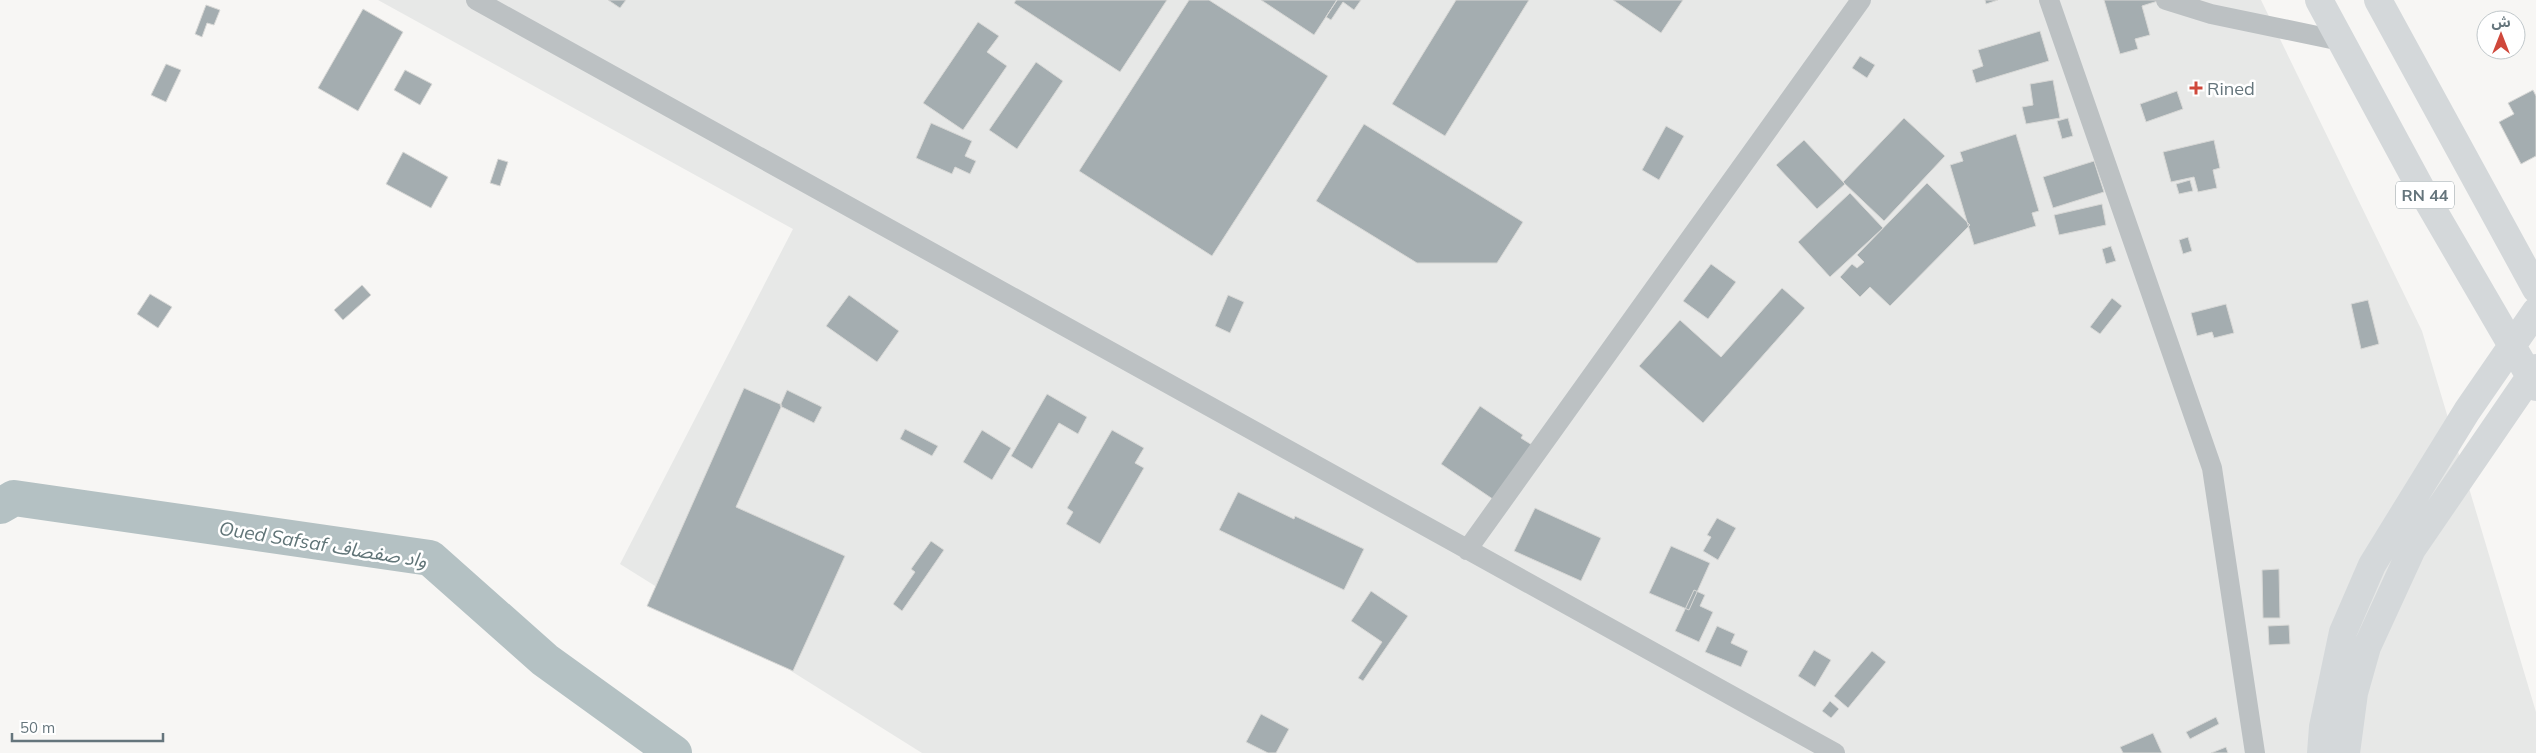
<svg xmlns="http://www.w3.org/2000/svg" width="2536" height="753" font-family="Mulish,'Noto Sans Arabic',sans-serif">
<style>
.built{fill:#e7e8e7}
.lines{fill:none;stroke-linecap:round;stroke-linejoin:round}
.river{stroke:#b4c1c3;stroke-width:36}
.building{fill:#a4adb0;stroke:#d8d8d6}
.minor{stroke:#bcc1c3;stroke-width:20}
.highway{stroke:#d4d8da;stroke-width:28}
.poi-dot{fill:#cf483b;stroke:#fff;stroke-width:2}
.labels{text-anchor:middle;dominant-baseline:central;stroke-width:5;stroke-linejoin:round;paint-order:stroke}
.shield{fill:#fff;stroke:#939ea3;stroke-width:1}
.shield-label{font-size:16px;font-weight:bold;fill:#65757c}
.poi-label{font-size:18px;fill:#65757c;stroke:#fff;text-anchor:start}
.water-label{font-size:19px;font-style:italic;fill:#607477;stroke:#fff}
</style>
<rect width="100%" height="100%" fill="#f7f6f4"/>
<path class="built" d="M378,0H2261L2422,331L2536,712V753H922L620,564L793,229Z"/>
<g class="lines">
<path class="river" d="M0,506L14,498L430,558L545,660L674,753"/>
</g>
<path class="building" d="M608,0H626L620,8Z
M1016,0H1167L1120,72L1014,3Z
M1189,0H1209L1328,76L1212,256L1079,171Z
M1261,0H1337L1314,35Z
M1337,0H1361L1354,10L1343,2L1331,20L1326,17Z
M1456,0H1529L1445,136L1392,104Z
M1613,0H1683L1661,33Z
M1985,0H1998L1986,4Z
M2104,0H2161L2142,6L2150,35L2135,39L2138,49L2120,54Z
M206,5L220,10L214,25L207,23L202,37L195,34Z
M363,9L403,32L358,111L318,88Z
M978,22L999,36L987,52L1007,66L963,130L923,103Z
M2040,31L2049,61L1976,83L1972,70L1983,66L1978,50Z
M1860,56L1875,65L1867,78L1852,68Z
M1036,62L1063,81L1017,149L989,130Z
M166,64L181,70L166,102L151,95Z
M405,70L432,84L420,105L394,90Z
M2053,80L2060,118L2026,124L2022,107L2033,105L2030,84Z
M2533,90L2536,96V156L2521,164L2499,122L2514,114L2508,103Z
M2177,91L2183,109L2146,122L2140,104Z
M1904,118L1945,156L1884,221L1843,182Z
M2068,118L2073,136L2062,139L2057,121Z
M931,123L972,141L965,156L976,161L970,174L955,167L952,174L916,158Z
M1364,124L1523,222L1497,263H1417L1316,201Z
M1666,126L1684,136L1659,180L1642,170Z
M2016,134L2039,211L2032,213L2036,226L1974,245L1950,165L1963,161L1960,152Z
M1804,140L1845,184L1817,209L1776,165Z
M2214,140L2220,168L2213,170L2217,188L2198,192L2194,177L2171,182L2163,152Z
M403,152L448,177L431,208L386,184Z
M498,159L508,162L500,186L490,183Z
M2094,161L2104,192L2053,208L2043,177Z
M2190,180L2193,191L2179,194L2176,184Z
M1927,183L1970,225L1890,306L1870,287L1860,297L1840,277L1852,264L1857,268L1864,262L1857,255Z
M1850,193L1883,228L1830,277L1798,242Z
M2102,204L2106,225L2059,235L2054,215Z
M2188,237L2192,251L2183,254L2179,240Z
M2111,246L2116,261L2106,264L2102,249Z
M1711,264L1736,282L1708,319L1683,301Z
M362,285L371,295L343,320L334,310Z
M1782,288L1805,308L1703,423L1639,366L1680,320L1721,357Z
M150,294L172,307L158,328L137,314Z
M849,295L899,331L877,362L826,326Z
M1228,295L1244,302L1230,333L1215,326Z
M2112,298L2122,306L2100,334L2090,327Z
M2368,300L2379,344L2361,349L2351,304Z
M2226,304L2234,333L2214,338L2212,332L2197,336L2191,313Z
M744,388L782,405L736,507L845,556L793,671L647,606Z
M787,390L822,407L814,423L780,406Z
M1047,394L1087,417L1078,434L1059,423L1032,469L1011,456Z
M1480,406L1523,435L1521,438L1537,448L1500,504L1441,464Z
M905,429L938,446L932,456L900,439Z
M982,430L1011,448L992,480L963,462Z
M1112,430L1144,448L1135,463L1144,468L1100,544L1066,524L1073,512L1067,508Z
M1238,492L1294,519L1295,516L1364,549L1344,590L1219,530Z
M1535,508L1601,538L1581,581L1514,551Z
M1717,518L1736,528L1718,560L1703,551L1711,537L1707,535Z
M931,541L944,550L902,611L893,604L915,572L911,569Z
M1671,546L1710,563L1689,610L1649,593Z
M2279,569L2280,618H2263L2262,570Z
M1694,590L1705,595L1700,606L1713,612L1699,642L1675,631Z
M1371,591L1408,616L1363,681L1358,678L1382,642L1351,621Z
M2289,625L2290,644L2269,645L2268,626Z
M1717,626L1735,634L1731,643L1748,651L1741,667L1705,652Z
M1814,650L1831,660L1815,687L1798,676Z
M1872,651L1886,662L1848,708L1834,696Z
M1830,701L1839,709L1831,718L1822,711Z
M1261,714L1289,729L1276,753H1268L1246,742Z
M2216,717L2219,724L2190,739L2186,732Z
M2153,733L2162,753H2123L2120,747Z
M2226,747L2228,753H2211Z"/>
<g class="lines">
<path class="minor" d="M476,0L1835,753
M2049,0L2212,468L2255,753
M2166,0L2211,14L2341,41
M1467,550L1861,0"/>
<path class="highway" d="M2319,0L2426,198L2536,387
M2378,0L2536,289
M2321,753L2323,727L2343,632L2372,565L2467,411L2536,311
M2346,753L2354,693L2367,647L2412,549L2536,368"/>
</g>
<path class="poi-dot" d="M2193.5 80.5h5v5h5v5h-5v5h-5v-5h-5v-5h5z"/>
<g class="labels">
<rect class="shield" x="2396" y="181.5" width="58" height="27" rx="4"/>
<g class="shield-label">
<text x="2425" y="195">RN 44</text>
</g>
<g class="poi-label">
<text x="2207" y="88">Rined</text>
</g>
<g class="water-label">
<text transform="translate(323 544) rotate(9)">Oued Safsaf واد صفصاف</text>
</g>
</g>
<g transform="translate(2501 35)"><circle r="24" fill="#ffffff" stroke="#c1c8cb"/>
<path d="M0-4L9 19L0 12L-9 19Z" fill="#cf483b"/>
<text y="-8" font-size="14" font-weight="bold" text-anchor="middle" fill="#65757c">ش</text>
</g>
<path d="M12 733v8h151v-8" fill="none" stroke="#65757c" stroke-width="2.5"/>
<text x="20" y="733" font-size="15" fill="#65757c" stroke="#ffffff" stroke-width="4" paint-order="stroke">50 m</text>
</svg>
